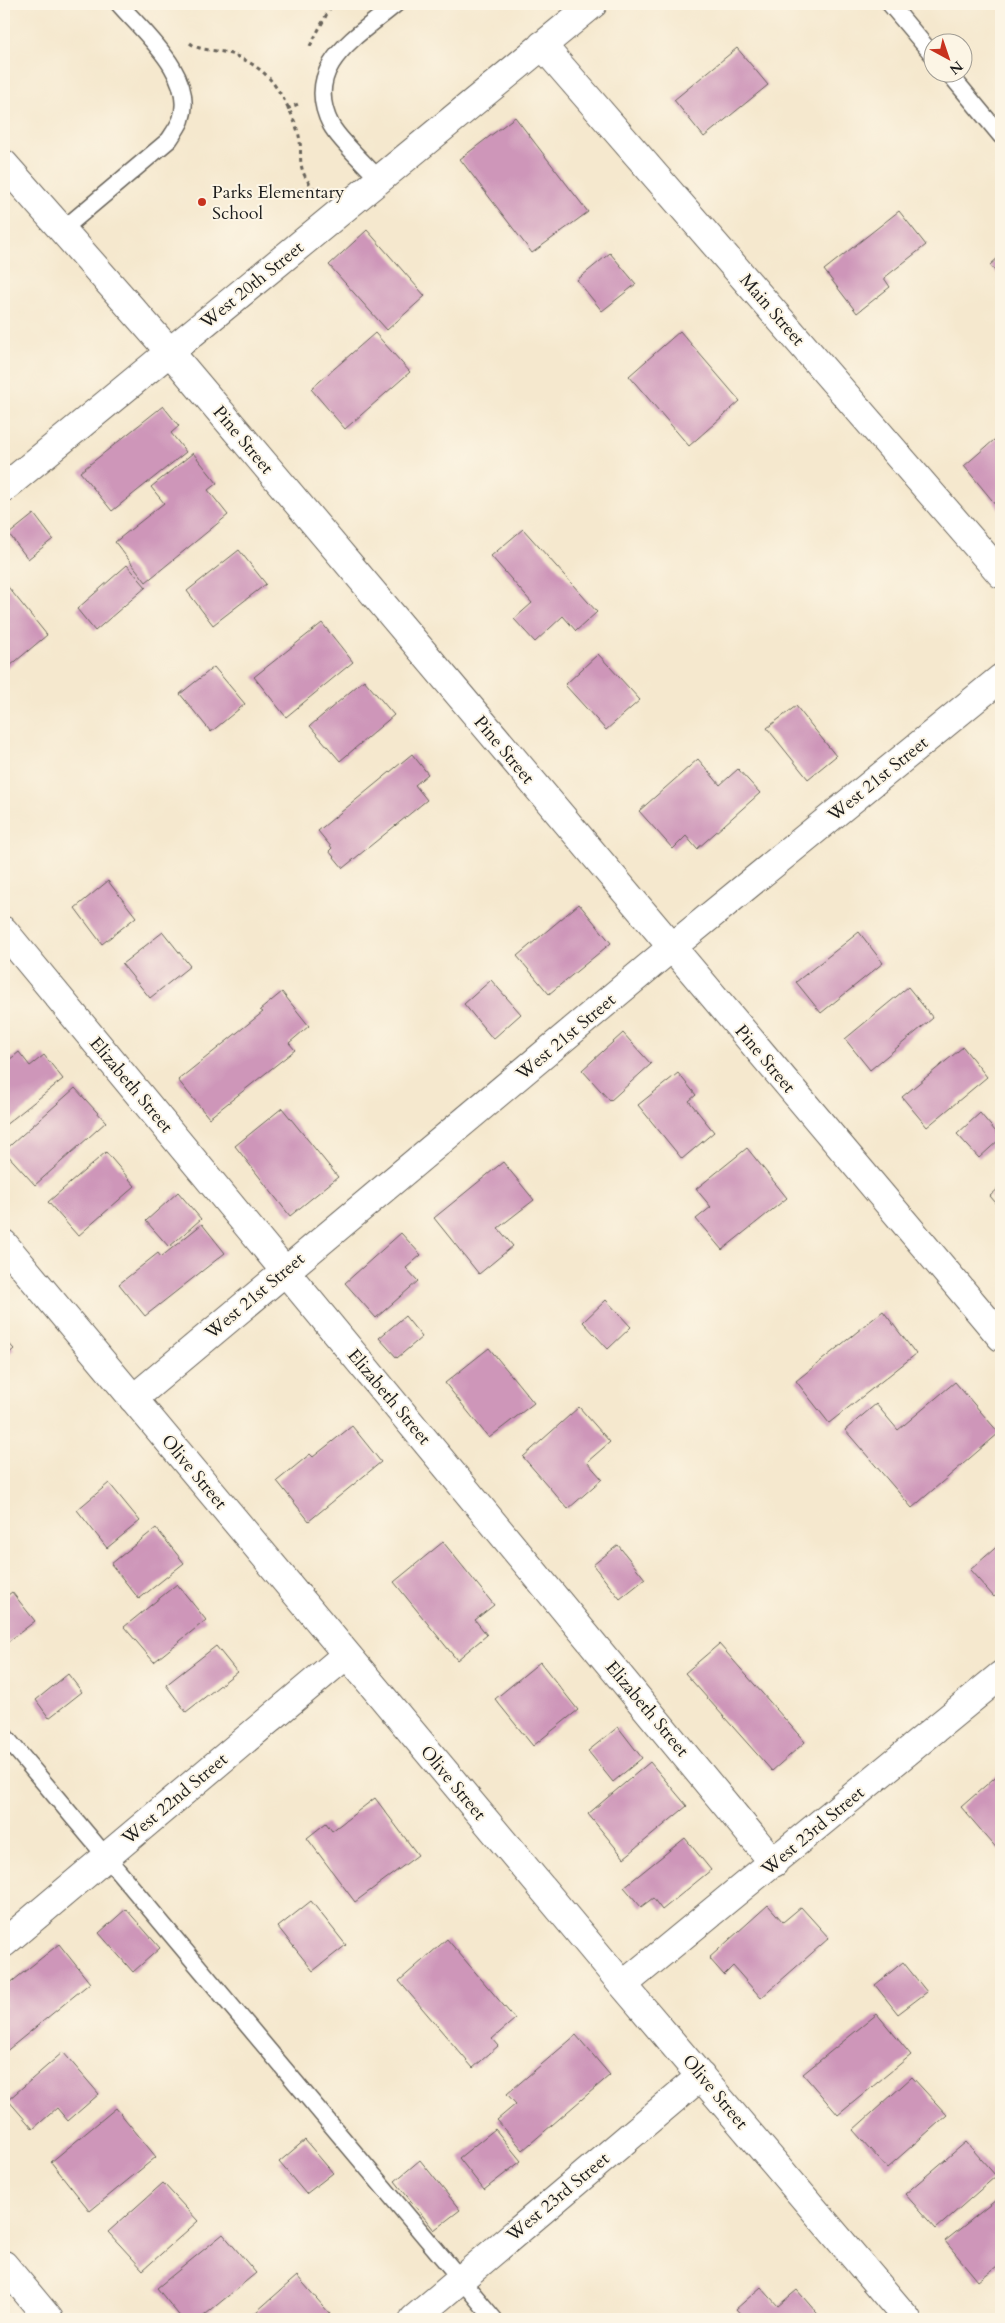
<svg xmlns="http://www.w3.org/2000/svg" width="1005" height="2323" font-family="Cardo,serif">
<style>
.building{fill:#ce96b9}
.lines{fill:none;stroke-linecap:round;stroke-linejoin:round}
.service-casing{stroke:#68635a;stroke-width:19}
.minor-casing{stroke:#68635a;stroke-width:30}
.path{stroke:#68635a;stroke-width:3;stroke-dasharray:4 4;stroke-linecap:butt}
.service{stroke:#fff;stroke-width:16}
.minor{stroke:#fff;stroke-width:28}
.poi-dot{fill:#c8321e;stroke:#fcf5e5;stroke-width:2}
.labels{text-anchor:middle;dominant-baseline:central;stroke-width:4;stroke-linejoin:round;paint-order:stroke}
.poi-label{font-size:18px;fill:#1c1c1c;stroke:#fcf5e5;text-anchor:start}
.street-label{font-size:18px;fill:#1c1c1c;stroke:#fcf5e5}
</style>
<rect width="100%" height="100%" fill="#fcf5e5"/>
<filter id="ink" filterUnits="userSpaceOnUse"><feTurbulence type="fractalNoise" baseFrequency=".02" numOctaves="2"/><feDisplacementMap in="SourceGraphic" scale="10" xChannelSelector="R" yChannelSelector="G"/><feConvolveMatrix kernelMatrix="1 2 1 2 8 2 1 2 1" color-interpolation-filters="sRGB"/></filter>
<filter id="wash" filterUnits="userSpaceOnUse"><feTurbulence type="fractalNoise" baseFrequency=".0096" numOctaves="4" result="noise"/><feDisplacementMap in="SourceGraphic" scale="20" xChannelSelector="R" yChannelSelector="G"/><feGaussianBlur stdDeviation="1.12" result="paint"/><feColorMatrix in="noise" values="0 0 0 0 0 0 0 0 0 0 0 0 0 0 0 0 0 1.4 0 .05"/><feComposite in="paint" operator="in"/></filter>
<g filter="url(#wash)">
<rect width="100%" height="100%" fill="#f5e8ce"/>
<g id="blocks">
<path class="building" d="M737,48L768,85L704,137L674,100Z
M515,117L588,212L532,253L460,159Z
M899,211L926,245L884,278L890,287L857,313L824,270Z
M367,230L425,296L387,330L329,265Z
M610,253L636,284L602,311L577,280Z
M1001,255V278L990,265Z
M680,331L740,401L689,446L629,376Z
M375,333L410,372L345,429L311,389Z
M163,406L179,426L171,433L186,452L112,511L80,472Z
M1001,434V511L964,466Z
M193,453L217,483L208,490L228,515L146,582L115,542L164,503L151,487Z
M34,514L53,539L28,559L9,534Z
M523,529L597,612L576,631L563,616L535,642L514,619L532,603L491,556Z
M239,550L266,584L213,625L187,591Z
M127,565L146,587L95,631L77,609Z
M4,582L47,635L4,671Z
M322,623L353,662L286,717L254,677Z
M598,654L640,700L606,730L565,685Z
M214,667L245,704L211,732L180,694Z
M364,680L394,715L340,761L310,726Z
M796,706L836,756L808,779L767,728Z
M412,754L428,774L415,785L427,800L343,868L329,851L332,848L318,831Z
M698,759L720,785L738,769L760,793L697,849L686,836L673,849L639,811Z
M108,881L136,917L102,944L75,908Z
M579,904L611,943L549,994L517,956Z
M163,932L190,966L150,998L122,964Z
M859,932L883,963L821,1013L796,982Z
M491,980L521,1014L493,1039L464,1004Z
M908,987L933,1018L870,1070L845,1039Z
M282,992L309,1026L289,1043L295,1050L209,1118L178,1080L263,1012L260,1010Z
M623,1033L651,1064L610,1101L582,1070Z
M963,1047L987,1077L927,1127L902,1097Z
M19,1052L30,1066L44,1055L63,1079L4,1126V1064Z
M678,1073L696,1095L689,1101L714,1132L682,1159L638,1105Z
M75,1088L106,1122L35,1185L4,1151Z
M282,1108L338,1177L290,1216L235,1146Z
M980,1113L1001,1138L979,1158L957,1134Z
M747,1148L787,1198L722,1250L696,1219L711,1207L696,1189Z
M106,1152L135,1186L78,1236L48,1202Z
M503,1162L534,1200L498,1228L513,1246L479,1274L434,1218Z
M1001,1186V1209L990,1196Z
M178,1192L201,1219L169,1247L146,1221Z
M202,1224L225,1253L145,1316L119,1284L158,1253L161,1257Z
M401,1233L421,1255L406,1268L418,1281L376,1318L345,1283Z
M606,1300L631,1327L608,1349L583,1322Z
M883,1311L916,1354L829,1423L796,1381Z
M405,1316L422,1337L397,1358L379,1338Z
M4,1338L14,1349L4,1358Z
M489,1348L534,1403L489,1438L445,1383Z
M955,1382L999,1433L912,1508L845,1430L876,1404L898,1430Z
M579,1407L610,1442L587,1462L602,1479L568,1509L523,1457Z
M352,1426L381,1462L309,1521L277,1481L310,1454L313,1457Z
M109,1483L140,1521L107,1548L77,1510Z
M156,1528L184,1563L139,1599L111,1564Z
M443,1542L494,1605L475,1620L487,1635L457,1660L394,1582Z
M1001,1543V1591L994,1597L970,1570Z
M618,1545L645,1579L620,1599L593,1565Z
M177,1584L206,1620L154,1662L124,1627Z
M12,1592L35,1621L4,1645V1598Z
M719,1644L805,1742L772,1771L685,1673Z
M216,1646L237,1672L186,1712L166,1685Z
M540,1662L578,1710L533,1746L495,1699Z
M68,1674L82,1692L49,1718L36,1700Z
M618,1727L642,1758L613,1782L588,1751Z
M650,1762L687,1806L624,1858L588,1814Z
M1001,1772V1849L999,1851L961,1807Z
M375,1798L418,1855L355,1902L307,1838L326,1823L332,1831Z
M685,1838L711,1870L662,1910L653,1898L641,1907L624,1887Z
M311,1901L346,1945L313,1971L278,1927Z
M768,1905L783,1922L801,1907L829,1938L761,1998L733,1966L724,1975L709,1958Z
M126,1909L160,1948L133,1972L99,1933Z
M447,1939L515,2019L492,2039L498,2046L473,2068L399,1981Z
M59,1944L90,1983L4,2053V1988Z
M903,1962L927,1992L898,2014L875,1985Z
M877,2014L911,2055L838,2115L803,2074Z
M576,2035L610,2075L523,2150L497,2120L516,2104L507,2094Z
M63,2052L99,2094L68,2121L57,2108L33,2129L8,2100Z
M912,2077L947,2115L887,2168L853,2130Z
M116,2108L156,2157L90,2211L51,2162Z
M495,2129L521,2161L484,2190L459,2158Z
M305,2140L333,2173L306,2194L279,2162Z
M966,2142L996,2176L936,2229L905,2194Z
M420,2160L460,2210L434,2230L395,2181Z
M163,2183L198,2221L143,2270L108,2232Z
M1001,2196V2263L978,2281L945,2241Z
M223,2234L256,2273L200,2319H182L157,2288Z
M297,2276L330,2314L325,2319H248Z
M761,2287L778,2306L797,2290L822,2319H745L736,2309Z"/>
</g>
</g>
<g filter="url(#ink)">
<use href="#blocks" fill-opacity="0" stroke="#68635a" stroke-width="1"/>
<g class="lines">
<defs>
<path id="service" d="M890,4L932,54
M948,72L1001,136
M380,180C368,167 339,140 331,125C301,66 357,37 396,4
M61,231L169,140C173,134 178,127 181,120C196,76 145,34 119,4
M4,1735L494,2319"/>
<path id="minor" d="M542,45L1001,574
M4,164L170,352L1001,1337
M4,488L593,4
M4,931L774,1863
M4,1244L623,1985L907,2319
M133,1399L671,948L1001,678
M4,1943L346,1655
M623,1985L1001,1675
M4,2265L49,2319
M414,2319L701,2076"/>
</defs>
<use href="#service" class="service-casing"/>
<use href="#minor" class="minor-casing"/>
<path class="path" d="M190,43C198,50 212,50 223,52C239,55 258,66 269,78C280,91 292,112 297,129C306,154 292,164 314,189
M310,46L330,8L335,4
M287,109L298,104"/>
<use href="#service" class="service"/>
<use href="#minor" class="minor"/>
</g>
</g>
<circle class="poi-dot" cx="202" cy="202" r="5"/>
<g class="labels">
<g class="poi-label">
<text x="212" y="192">Parks Elementary<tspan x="212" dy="21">School</tspan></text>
</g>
<g class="street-label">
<text transform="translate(252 285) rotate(-39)">West 20th Street</text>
<text transform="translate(772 310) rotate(49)">Main Street</text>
<text transform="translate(243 440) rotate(50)">Pine Street</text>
<text transform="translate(504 750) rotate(50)">Pine Street</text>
<text transform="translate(878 779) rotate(-39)">West 21st Street</text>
<text transform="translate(566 1037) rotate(-40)">West 21st Street</text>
<text transform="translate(765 1059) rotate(50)">Pine Street</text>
<text transform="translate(131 1085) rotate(50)">Elizabeth Street</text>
<text transform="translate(255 1296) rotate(-40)">West 21st Street</text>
<text transform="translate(389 1397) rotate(50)">Elizabeth Street</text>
<text transform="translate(194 1472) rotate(50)">Olive Street</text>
<text transform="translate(647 1709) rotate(50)">Elizabeth Street</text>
<text transform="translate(453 1783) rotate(50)">Olive Street</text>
<text transform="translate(175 1799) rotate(-40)">West 22nd Street</text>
<text transform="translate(813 1831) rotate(-40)">West 23rd Street</text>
<text transform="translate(715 2092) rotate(50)">Olive Street</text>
<text transform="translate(558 2197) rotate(-40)">West 23rd Street</text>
</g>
</g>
<rect width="1005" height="2323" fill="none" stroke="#fcf5e5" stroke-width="20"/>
<g transform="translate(948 58) rotate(140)"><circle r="24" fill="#fcf5e5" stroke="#a29e95"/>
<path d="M0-4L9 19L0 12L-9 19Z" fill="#c8321e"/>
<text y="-8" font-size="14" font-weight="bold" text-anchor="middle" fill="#1c1c1c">N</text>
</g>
</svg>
